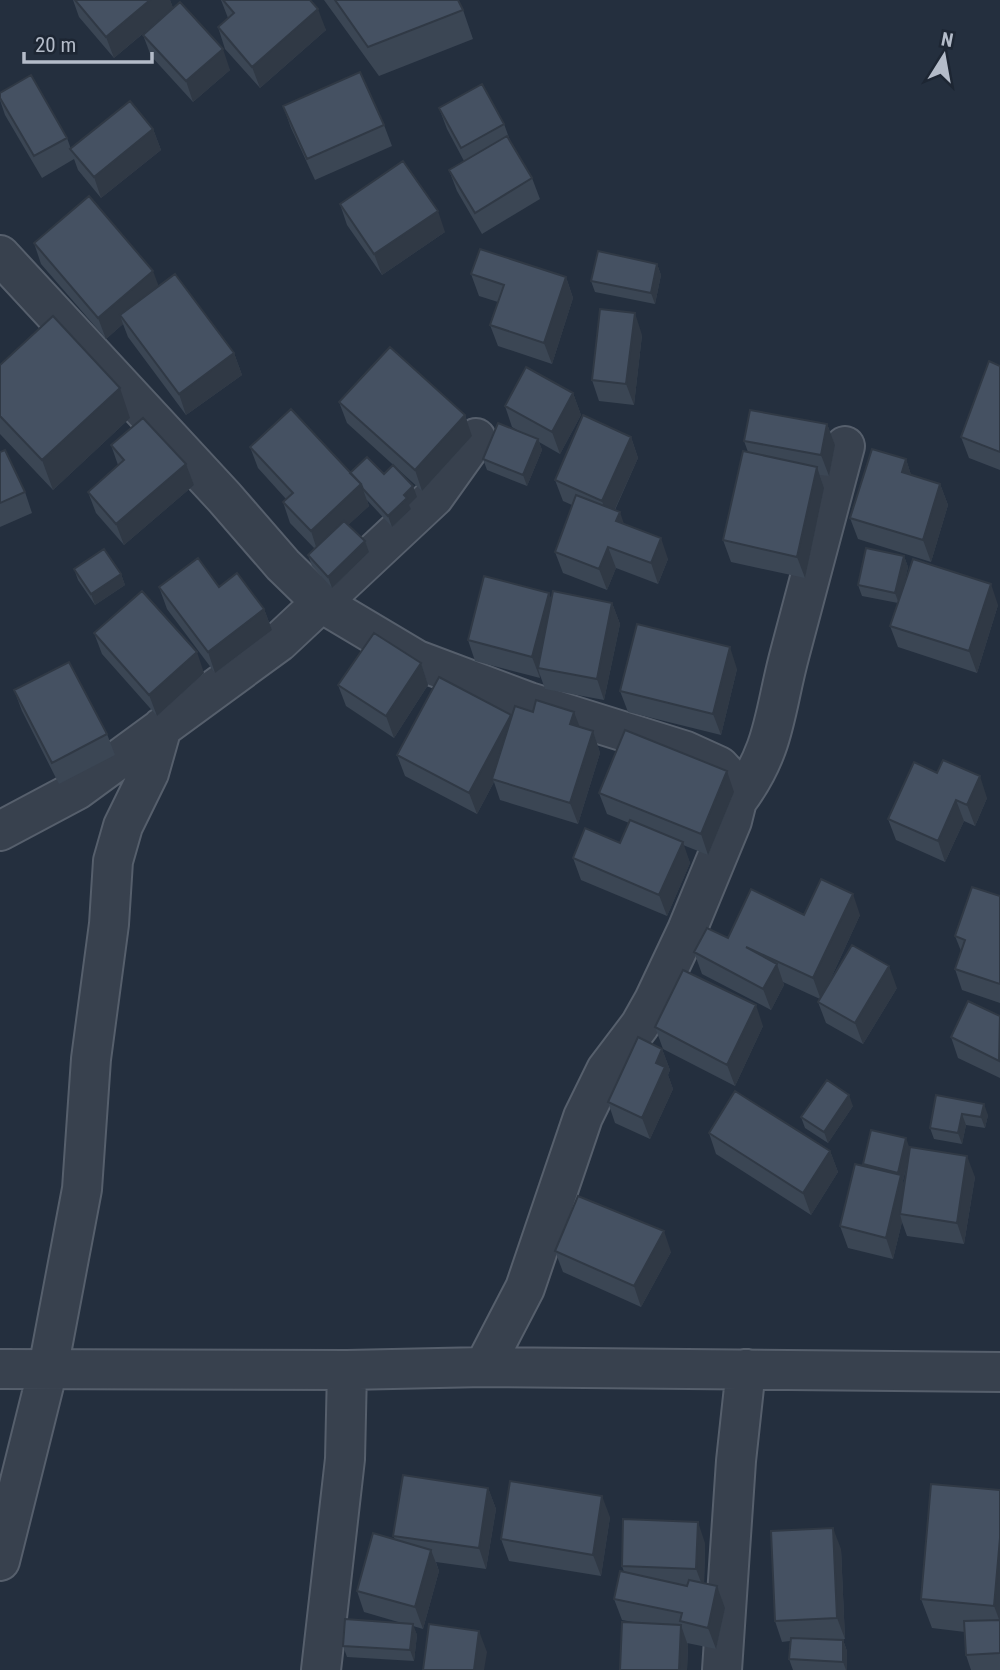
<svg xmlns="http://www.w3.org/2000/svg" width="1000" height="1670" font-family="'Roboto Condensed',sans-serif">
<style>
.lines{fill:none;stroke-linecap:round;stroke-linejoin:round}
.minor-casing{stroke:#565f6c;stroke-width:42}
.minor{stroke:#38414e;stroke-width:38}
.wall{fill:#3b4654;fill-rule:evenodd}
.shaded-wall{fill:#303945}
.building{fill:#455162;stroke:#303945;stroke-width:2}
</style>
<rect width="100%" height="100%" fill="#242f3e"/>
<g class="lines">
<defs>
<path id="minor" d="M0,255L224,497L283,565L323,604L417,660L529,702L686,751L719,766L731,779L737,801L732,821L687,930L654,1000L640,1025L606,1070L583,1117L525,1288L484,1367
M737,801C776,749 774,712 790,653C808,584 826,515 845,446
M0,831L77,790L279,642L434,497L476,438
M0,1369L347,1370L484,1367L1000,1372
M0,1561L48,1369L82,1189L91,1059L109,924L113,861L123,826L149,773L162,727
M321,1670L345,1459L347,1370
M722,1670L736,1461L746,1369"/>
</defs>
<use href="#minor" class="minor-casing"/>
<use href="#minor" class="minor"/>
</g>
<path class="wall" d="M73,0H170L173,8L230,70L193,102L151,56L143,35L170,11L114,58L79,17Z
M221,0H310L326,30L260,88L225,49L218,27L228,18Z
M324,0H458L463,10L473,39L379,76Z
M0,93L67,138L71,149L153,129L161,150L101,198L78,170L74,159L42,178L5,115L0,100Z
M283,106L384,125L392,146L315,180L291,128Z
M439,108L504,124L511,143L532,178L540,199L482,234L457,191L449,170L464,161L447,129Z
M340,204L445,232L382,275L347,225Z
M34,243L159,287L234,353L242,375L186,415L128,337L123,324L106,339L41,264Z
M657,264L661,275L655,304L595,292L591,281Z
M471,274L566,277L573,298L552,364L498,346L490,325L498,302L479,296Z
M642,335L634,405L599,401L592,380Z
M0,365L130,418L53,490L0,434Z
M1000,366V470L969,458L961,437Z
M573,393L581,415L560,454L539,442L542,450L527,486L487,470L483,459L522,433L512,427L505,406Z
M339,402L465,415L472,436L422,491L347,423Z
M827,424L835,445L829,476L820,475L824,488L805,578L731,562L723,540L748,452L744,441Z
M631,437L638,458L615,510L624,524L668,559L658,584L616,568L607,590L563,573L555,552L572,505L563,501L555,480Z
M111,445L186,464L194,485L124,545L96,513L88,492L118,465Z
M250,447L350,473L384,474L417,497L409,505L411,509L392,527L367,500L369,506L348,525L365,541L369,552L332,588L312,566L308,555L315,549L290,523L283,502L286,499L258,468Z
M0,452L25,492L32,513L0,527Z
M906,459L911,475L940,484L948,505L931,562L858,539L850,518Z
M904,556L908,567L903,588L998,605L977,673L898,647L890,626L898,603L862,596L858,585Z
M74,569L121,574L125,585L95,605L78,580Z
M159,587L264,609L272,630L215,673L167,609Z
M549,593L551,599L612,603L620,624L604,700L545,689L540,675V678L475,661L468,640Z
M94,633L204,673L157,716L102,654Z
M421,663L428,685L394,738L346,706L338,685Z
M737,669L721,735L628,712L620,691Z
M14,690L107,734L115,755L59,784L22,711Z
M511,715L512,717L580,727L593,731L600,753L578,824L500,800L494,782L477,814L405,776L397,755Z
M914,762L987,798L975,826L964,821L945,862L896,840L888,819Z
M734,792L708,855L683,845L690,863L667,916L581,880L573,858L620,843L629,823L607,814L599,793Z
M1000,896V1003L962,990L955,969L961,951L955,936Z
M804,915H860L827,987L897,988L863,1044L826,1023L818,1002L820,999L783,982L784,985L771,1010L702,974L694,952L728,938Z
M1000,1016V1078L958,1058L951,1037Z
M763,1026L735,1086L663,1049L655,1027Z
M662,1049L670,1070L668,1075L673,1089L650,1139L615,1123L608,1102Z
M936,1095L988,1115L985,1128L966,1125L962,1144L934,1139L930,1128Z
M853,1106L828,1143L805,1128L801,1117Z
M709,1133L830,1151L838,1172L811,1215L716,1154Z
M910,1147L975,1177L964,1244L907,1236L902,1222L893,1259L848,1248L840,1226L863,1166V1164ZM908,1161L904,1184L903,1181Z
M555,1251L671,1252L641,1307L563,1272Z
M488,1488L496,1509L486,1569L436,1562L439,1571L423,1629L413,1626L417,1635L414,1661L347,1657L343,1646L405,1624L364,1612L357,1591L395,1539L393,1536Z
M1000,1490V1670H971L966,1655L965,1632L932,1628L921,1599Z
M610,1517L601,1576L509,1561L501,1539Z
M705,1543L704,1584L717,1586L725,1608L716,1649L687,1643L684,1633L688,1646L687,1670H620L633,1622L622,1620L614,1599L624,1572L622,1566Z
M841,1549L845,1639L832,1640H843L847,1651V1670H793L789,1659L790,1641L782,1642L775,1621Z"/>
<path class="shaded-wall" d="M150,0H170L173,8L114,58L106,37Z
M318,9L326,30L260,88L252,67Z
M223,49L230,70L193,102L186,81Z
M153,129L161,150L101,198L94,177Z
M438,211L445,232L382,275L374,254Z
M657,264L661,275L655,304L651,293Z
M153,271L161,292L120,315L123,324L106,339L98,318Z
M566,277L573,298L552,364L544,343Z
M635,313L642,335L634,405L626,384Z
M234,353L242,375L186,415L179,394Z
M120,388L130,418L53,490L42,460Z
M573,393L581,415L560,454L552,432Z
M465,415L472,436L422,491L415,470Z
M827,424L835,445L829,476L821,455Z
M631,437L638,458L609,522L602,501Z
M538,439L542,450L527,486L523,475Z
M906,459L913,481L902,472Z
M186,464L194,485L124,545L116,524Z
M817,467L824,488L805,578L797,557Z
M361,484L369,506L318,553L311,531Z
M940,484L948,505L931,562L923,540Z
M413,486L417,497L409,505L411,509L392,527L388,516L404,495Z
M620,512L627,533L616,521Z
M661,538L668,559L658,584L651,563Z
M365,541L369,552L332,588L328,577Z
M608,547L616,568L607,590L599,569Z
M904,556L908,567L899,604L895,593Z
M121,574L125,585L95,605L91,594Z
M991,584L998,605L977,673L969,651Z
M549,593L556,614L538,668L540,675V678L532,657Z
M612,603L620,624L604,700L597,679Z
M264,609L272,630L215,673L208,652Z
M730,647L737,669L721,735L713,714Z
M197,652L204,673L157,716L149,695Z
M421,663L428,685L394,738L386,716Z
M574,712L582,733L570,724Z
M511,715L518,736L492,779L494,782L477,814L469,793Z
M593,731L600,753L578,824L570,803Z
M727,771L734,792L708,855L701,834Z
M980,776L987,798L975,826L967,805Z
M956,800L964,821L945,862L938,841Z
M683,842L690,863L667,916L659,895Z
M853,894L860,915L821,1000L813,978Z
M777,964L784,985L771,1010L763,989Z
M889,966L897,988L863,1044L855,1023Z
M756,1005L763,1026L735,1086L727,1065Z
M662,1049L670,1070L668,1075L673,1089L650,1139L642,1118L656,1063Z
M849,1095L853,1106L828,1143L824,1132Z
M984,1104L988,1115L985,1128L981,1117Z
M962,1114L966,1125L962,1144L958,1133Z
M906,1138L910,1149L903,1181L909,1196L900,1214L902,1222L893,1259L886,1238L900,1178L898,1173Z
M830,1151L838,1172L811,1215L803,1193Z
M967,1156L975,1177L964,1244L957,1223Z
M664,1231L671,1252L641,1307L634,1286Z
M488,1488L496,1509L486,1569L479,1548Z
M602,1496L610,1517L601,1576L593,1555Z
M698,1522L705,1543L704,1590L696,1569Z
M833,1528L841,1549L845,1639L837,1618Z
M1000,1538V1622L994,1606Z
M431,1550L439,1571L423,1629L415,1607Z
M717,1586L725,1608L716,1649L708,1628Z
M413,1624L417,1635L414,1661L410,1650Z
M681,1625L688,1646L687,1670H679Z
M479,1631L487,1652L484,1670H474Z
M843,1640L847,1651V1670H846L843,1662Z"/>
<path class="building" d="M75,0H150L106,37Z
M223,0H310L318,9L252,67L218,27L234,13Z
M335,0H458L463,10L368,47Z
M180,2L223,49L186,81L143,35Z
M360,72L384,125L307,159L283,106Z
M31,75L67,138L34,156L0,98V93Z
M482,84L504,124L461,148L439,108Z
M130,101L153,129L94,177L70,149Z
M507,136L532,178L475,213L449,170Z
M403,161L438,211L374,254L340,204Z
M89,196L153,271L98,318L34,243Z
M480,249L566,277L544,343L490,325L504,285L471,274Z
M598,251L657,264L651,293L591,281Z
M175,274L234,353L179,394L120,315Z
M600,309L635,313L626,384L592,380Z
M53,316L120,388L42,460L0,416V365Z
M390,347L465,415L415,470L339,402Z
M989,361L1000,366V452L961,437Z
M526,367L573,393L552,432L505,406Z
M291,409L361,484L311,531L283,502L293,493L250,447Z
M750,410L827,424L821,455L744,441Z
M583,415L631,437L602,501L555,480Z
M143,418L186,464L116,524L88,492L124,460L111,445Z
M498,423L538,439L523,475L483,459Z
M872,449L906,459L902,472L940,484L923,540L850,518Z
M5,450L25,492L0,503V452Z
M743,451L817,467L797,557L723,540Z
M367,457L384,474L393,465L413,486L404,495L407,498L388,516L363,489L361,484L350,473Z
M576,495L620,512L616,521L661,538L651,563L608,547L599,569L555,552Z
M344,521L365,541L328,577L308,555Z
M866,548L904,556L895,593L858,585Z
M104,549L121,574L91,594L74,569Z
M198,558L219,587L237,573L264,609L208,652L159,587Z
M913,559L991,584L969,651L890,626Z
M484,576L549,593L532,657L468,640Z
M142,591L197,652L149,695L94,633Z
M553,591L612,603L597,679L538,668Z
M637,624L730,647L713,714L620,691Z
M374,633L421,663L386,716L338,685Z
M69,662L107,734L52,763L14,690Z
M439,677L511,715L469,793L397,755Z
M536,700L574,712L570,724L593,731L570,803L492,779L515,706L533,712Z
M625,730L727,771L701,834L599,793Z
M943,760L980,776L967,805L956,800L938,841L888,819L914,762L937,773Z
M630,820L683,842L659,895L573,858L585,828L620,843Z
M821,879L853,894L813,978L746,947L777,964L763,989L694,952L707,928L728,938L751,889L804,915Z
M972,887L1000,896V984L955,969L965,940L955,936Z
M852,945L889,966L855,1023L818,1002Z
M683,970L756,1005L727,1065L655,1027Z
M968,1001L1000,1016L999,1061L951,1037Z
M638,1037L662,1049L656,1063L665,1067L642,1118L608,1102Z
M827,1080L849,1095L824,1132L801,1117Z
M735,1091L830,1151L803,1193L709,1133Z
M936,1095L984,1104L981,1117L962,1114L958,1133L930,1128Z
M871,1130L906,1138L898,1173L863,1164Z
M910,1147L967,1156L957,1223L900,1214Z
M855,1164L901,1175L886,1238L840,1226Z
M578,1196L664,1231L634,1286L555,1251Z
M403,1475L488,1488L479,1548L393,1536Z
M510,1481L602,1496L593,1555L501,1539Z
M931,1484L1000,1490V1538L994,1606L921,1599Z
M623,1519L698,1522L696,1569L622,1566Z
M833,1528L837,1618L775,1621L771,1531Z
M373,1533L431,1550L415,1607L357,1591Z
M620,1571L687,1586L689,1580L717,1586L708,1628L680,1621L682,1613L614,1599Z
M345,1619L413,1624L410,1650L343,1646Z
M1000,1620V1653L966,1655L964,1621Z
M622,1622L681,1625L679,1670H620Z
M429,1624L479,1631L474,1670H423Z
M791,1638L843,1640V1662L789,1659Z"/>
<g transform="translate(944 56) rotate(11)" stroke="#1d2633" stroke-width="5" paint-order="stroke">
<path d="M0-5L12 26L0 18L-12 26Z" fill="#b4bcc9"/>
<text y="-10" font-size="19" font-weight="bold" text-anchor="middle" fill="#b4bcc9">N</text>
</g>
<path d="M24 52v10h128v-10" fill="none" stroke="#b4bcc9" stroke-width="3.5"/>
<text x="35" y="52" font-size="21" fill="#b4bcc9" stroke="#1d2633" stroke-width="5" paint-order="stroke">20 m</text>
</svg>
